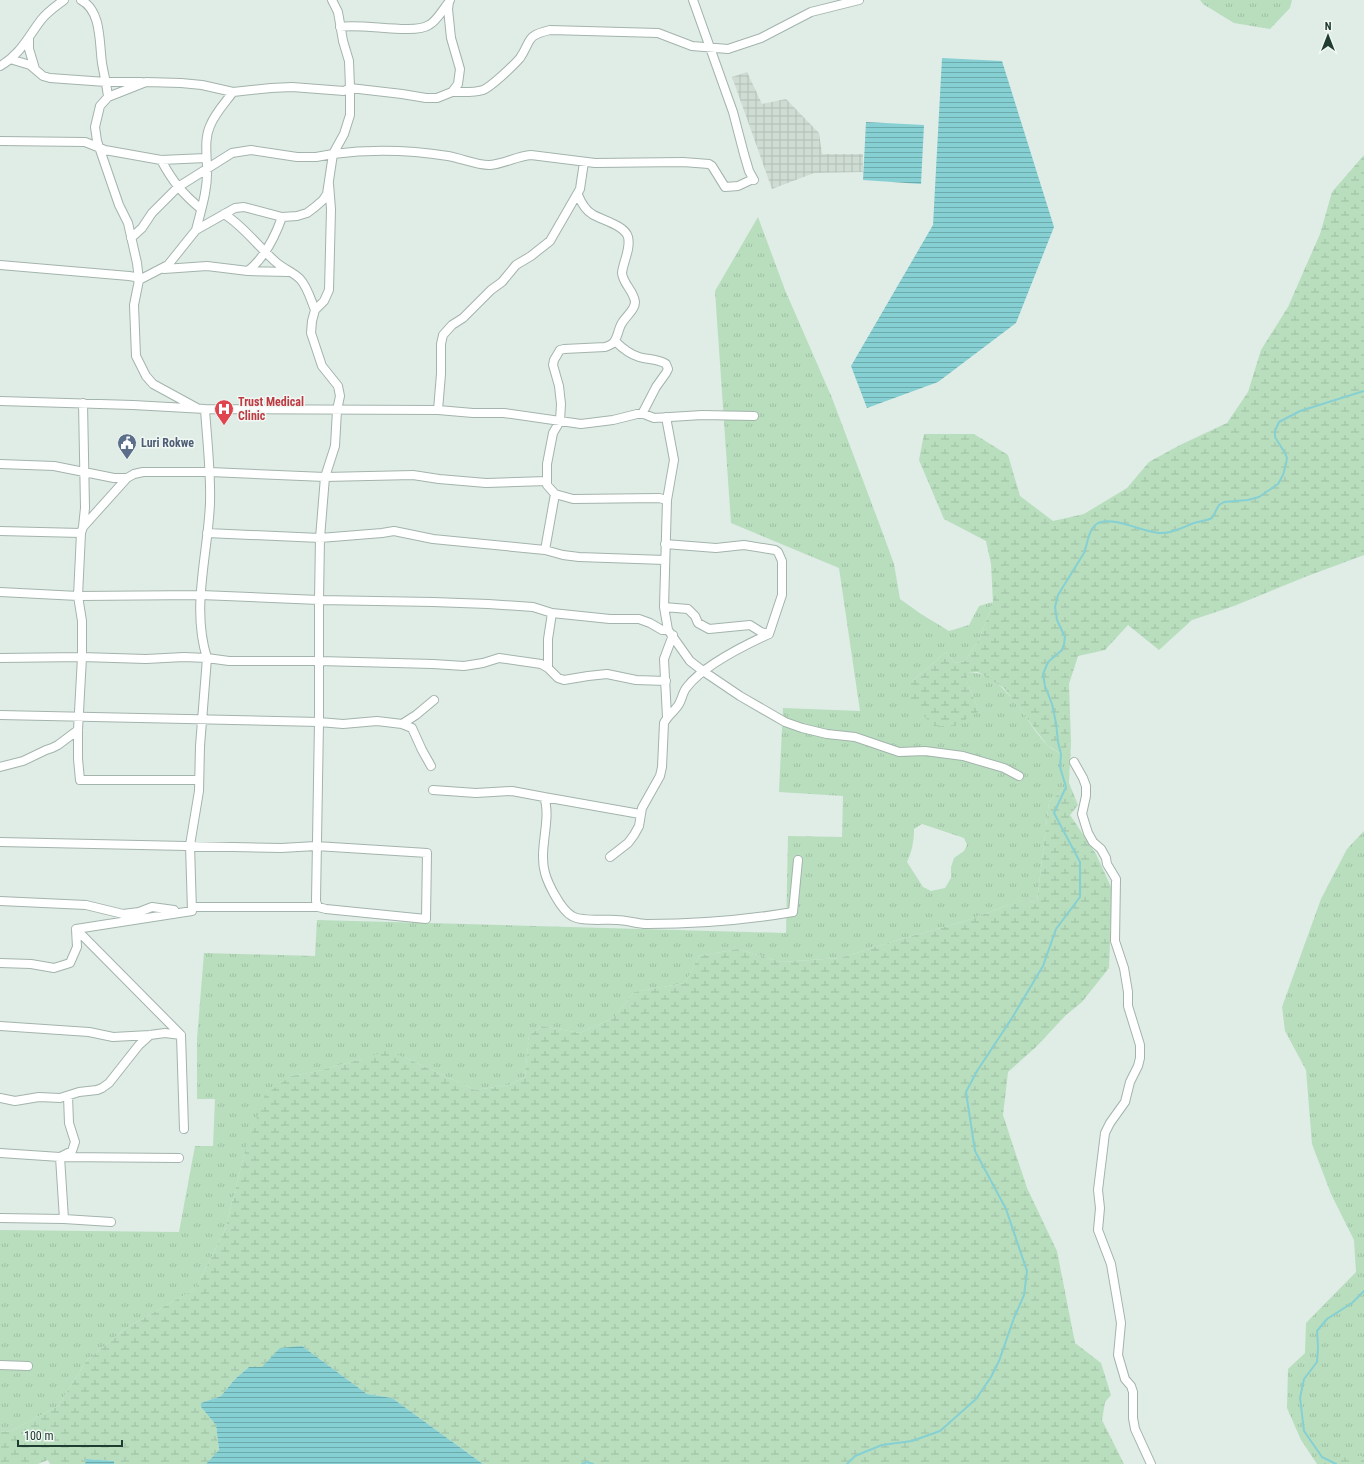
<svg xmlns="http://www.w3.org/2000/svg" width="1364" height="1464" font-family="'Roboto Condensed',sans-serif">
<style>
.industrial{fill:url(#industrial-grid)}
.grass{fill:url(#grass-tufts);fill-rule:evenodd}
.wetland{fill:url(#wetland-marsh)}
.water{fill:url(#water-rules)}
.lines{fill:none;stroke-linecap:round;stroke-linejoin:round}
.stream{stroke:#86d0d3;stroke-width:2}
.minor-casing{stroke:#a3b4ac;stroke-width:10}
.minor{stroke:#fff;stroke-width:8}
.labels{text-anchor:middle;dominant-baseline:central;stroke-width:3;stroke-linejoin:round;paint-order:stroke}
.health-label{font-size:12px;font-weight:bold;fill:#be3a42;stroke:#f1f8f4;text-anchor:start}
.service-label{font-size:12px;font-weight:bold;fill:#4e5e75;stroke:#f1f8f4;text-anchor:start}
</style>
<defs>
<pattern id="industrial-grid" width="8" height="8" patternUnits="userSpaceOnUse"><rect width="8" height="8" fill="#cfdcd4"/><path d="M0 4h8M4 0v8" fill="none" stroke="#b1beb6"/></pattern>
<pattern id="grass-tufts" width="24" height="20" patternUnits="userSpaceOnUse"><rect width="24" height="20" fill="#b8debe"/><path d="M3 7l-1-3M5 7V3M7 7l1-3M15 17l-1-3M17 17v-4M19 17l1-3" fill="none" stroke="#9ebfa4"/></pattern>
<pattern id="wetland-marsh" width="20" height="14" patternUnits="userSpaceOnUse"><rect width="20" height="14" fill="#b8debe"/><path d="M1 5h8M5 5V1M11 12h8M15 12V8" fill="none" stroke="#9ebfa4"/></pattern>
<pattern id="water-rules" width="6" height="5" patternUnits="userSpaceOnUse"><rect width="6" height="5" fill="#86d0d3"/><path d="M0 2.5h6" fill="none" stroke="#6daaac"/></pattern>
</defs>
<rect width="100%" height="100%" fill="#e0ece6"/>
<path class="industrial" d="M747,72L762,104L786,99L819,133L822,154H863V172L814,173L772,189L732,77Z"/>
<path class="grass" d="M1200,0H1292L1290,8L1270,29L1234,23L1203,4Z
M758,217L785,290L832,398L882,531L894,564L900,599L921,614L949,631L969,625L979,606L993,602L979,640L965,661L955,663L946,652L911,682L979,711L967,682V672C1005,672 1023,719 1046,744C1050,748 1056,751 1061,754L1071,742L1069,783L1078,805L1066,787L1049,802L1037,901L1017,902L965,921L898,940L840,958L781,962L738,949L699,956L685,983L634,992L613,1018L580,1033L542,1026L529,1035L525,1077L509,1085L475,1090L404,1057L362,1059L314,1072L291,1076L245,1151L225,1230L195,1289L126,1328L87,1360L58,1406L11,1431L0,1432V1230L179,1232L195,1146H213L215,1099H197V1039L204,953L315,956L317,920L786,933L788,836L842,837L843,796L779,792L783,708L860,711L839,568L731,523L715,291ZM922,824L964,838L967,845L964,851L954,858L951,867V878L945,888L931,891L923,887L907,862C912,851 914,841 914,829Z
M1364,831V1458L1360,1456L1337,1460L1330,1464H1317L1301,1440L1287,1408L1288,1369L1305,1353L1306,1323L1356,1272L1354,1240L1331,1194L1312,1144L1306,1070L1285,1031L1282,1007L1321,899L1347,849Z"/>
<path class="wetland" d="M1364,155V555L1305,577L1234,606L1192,620L1159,650L1128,625L1105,650L1078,656L1069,684L1071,742L1061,754L1047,745L1004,688L978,672H967V682L979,711L955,726H934L909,702L911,682L946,652L955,663L965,661L979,640L993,602L991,564L986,541L944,519L919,460L924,434H974L1008,455L1020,496L1053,521L1084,514L1127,488L1149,462L1180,445L1227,423L1248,392L1261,350L1288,307L1320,234L1332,192Z
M1066,787L1078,805L1070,815L1096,854L1112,889L1109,968L1082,1002L1066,1015L1036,1047L1008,1072L1003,1115L1027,1188L1057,1251L1075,1343L1101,1363L1111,1395L1105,1402L1102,1420L1124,1464H483L392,1398L367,1394L302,1346L262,1367H249L235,1379L221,1396L201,1403V1407L216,1425L219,1451L206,1464H114V1461L86,1459L85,1464H50L48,1460L38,1464H0V1432L11,1431L58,1406L87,1360L126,1328L195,1289L225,1230L245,1151L265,1095L291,1076L314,1072L362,1059L385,1051L404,1057L475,1090L509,1085L525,1077L529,1035L542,1026L580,1033L613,1018L634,992L685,983L699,956L738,949L781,962L840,958L898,940L965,921L1017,902L1037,901L1049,802Z
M1350,1456H1360L1364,1458V1464H1330L1337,1460Z"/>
<path class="water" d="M942,58L1002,61L1054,227L1016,323L938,382L867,408L851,366L933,225Z
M866,122L924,125L921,184L863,180Z
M302,1346L367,1394L392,1398L483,1464H206L219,1450L216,1425L201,1407V1403L221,1396L235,1379L249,1367H262L280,1348Z
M86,1459L114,1461V1464H85Z"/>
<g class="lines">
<path class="stream" d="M582,1464L587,1462L593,1464
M847,1464L855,1456L882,1445L912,1441L940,1431L976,1399L991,1377L999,1361L1014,1318L1024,1295L1027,1271L1006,1209L975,1151L966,1092L977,1071L1012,1018L1043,966L1056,929L1080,897V862L1054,813L1066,787L1060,767L1061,754L1058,742L1056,723L1052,704L1045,686L1043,674L1048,662L1062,650L1064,644L1065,637L1057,620L1055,607L1058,595L1084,553C1088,543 1088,529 1098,523C1113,516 1143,532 1159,533C1171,534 1183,527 1194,523C1200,521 1206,521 1212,518L1219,505L1224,502L1248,500L1259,497L1278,484L1283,475L1286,464L1287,458L1285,453L1275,437V431L1279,422L1300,411L1364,391
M1336,1464L1322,1457L1304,1431L1300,1398L1304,1379L1317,1362L1318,1347L1317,1331L1327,1319L1352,1303L1364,1291"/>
<defs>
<path id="minor" d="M81,0C102,11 99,43 102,63C104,75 107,86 108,97
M693,0L733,112L744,154L749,171L754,180
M340,27C363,23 413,35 429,25C437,21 443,9 449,2
M29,38V49L35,69
M10,59L30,65L43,76L50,78L106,82H141
M0,66C20,55 28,37 41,20C47,12 56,6 64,0
M452,92C461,92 474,93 483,90C491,87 514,65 520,58C532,40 525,36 550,30L658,33L692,46L728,49L761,38L811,12L859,0
M0,141L85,142L105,150L161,160L206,158
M161,160C173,182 182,193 201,209
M224,214C245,227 258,247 277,263C284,269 293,272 300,279C307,286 311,300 315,310
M196,230C201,210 208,189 207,169C207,155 204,139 210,126C215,113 225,103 233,92L271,88L292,87L344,91L350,88L402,94L426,98H437L452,92L458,84L460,69L451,38L448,9L449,2L450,0
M131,238L142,228L152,213L178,187L232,153L251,150L297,157H316L333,154L344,134L350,115V88L349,61L343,41L338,12L332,0
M0,265L129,276L135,277L139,280
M164,269L207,266L248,271C264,258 275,237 282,217
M248,271L289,272
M139,280L137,263L128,223L119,205L97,141L95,127L100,106L108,97L146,82L181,83L202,85L233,92
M615,341C622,348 629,354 639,357C649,360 657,358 666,364L668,369L666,373L656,387L642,414
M0,401L133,405L205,409L438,410L473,413H504L581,424L613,420L637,414H644L654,418L702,415L754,416
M83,403L85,508L83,527
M197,408L153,384L146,376L136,356L134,305L139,280L168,265L196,230L235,208L244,207L282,217L297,216L307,213L315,207L323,200L327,194L333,154C371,149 410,150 448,156C460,158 480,166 490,165C504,164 517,156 531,155L595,163L683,162L709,164L712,166L725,187L738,186L753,179
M438,410L441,374V344L443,335L452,325L463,318L491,290L502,282L516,265L531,256L550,241L580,189L584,162
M666,417L674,460L667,500L664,607L668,630L690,661L703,671L740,696L785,722L802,728L827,734L855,737L899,752L925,751L963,756L1004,768L1019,776
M0,464L54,466L114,478H127L134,474L143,472H210L325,477L413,475L439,479L486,483L547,481
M127,478L83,527L81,533L78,596L82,621V657L78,730V759L80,780H198
M555,494L573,499L659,498L667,500
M0,531L81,533
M207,533L320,538L382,533L394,531L433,539L545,550L563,555L579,557L665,560
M545,550L555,494L547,485V464L553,433L560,421L561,404L559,386L553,365L554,360L560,350L564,349L605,347C608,346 611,345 613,343C618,338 618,329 622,323C626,316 635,310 635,302C634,291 623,284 622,273C623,262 631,249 628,237C625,225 601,220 592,214C585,210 581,202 578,195
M0,592L78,596L201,595L319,600L433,602L488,604L533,607L552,613L610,619H639L650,623L662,630H668
M664,607L688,609L695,616L698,623L709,629L750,625L761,632L769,634
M552,613L548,639V668L558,678L564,680L588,676L607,674L636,680L666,681
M0,658L82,657L146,659L184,657L207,658L229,661H319L433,664L464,666L483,663L499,658L541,664L548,668
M0,715L319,722L343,724L377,721L402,724L412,728L422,750L431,766
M667,717L664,659L673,635
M402,724L416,715L434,700
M1074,762L1083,778L1086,786V796L1082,814L1088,833L1093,842L1101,849L1106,858L1107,864L1116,879L1115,941L1124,968L1128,992V1006L1140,1045V1058L1138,1066L1130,1082L1125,1102L1110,1123L1105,1133L1098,1190L1100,1208L1098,1230L1111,1264L1119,1311L1121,1323L1118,1355L1125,1379L1131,1386L1133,1392V1418L1135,1429L1151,1464
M0,767L23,761L46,750L52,748L58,745L78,730
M433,790L476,793L512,791L544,797C552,819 538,849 545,873C548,884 561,910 572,916C582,922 605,919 617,920C627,920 637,924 647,924C694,924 746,920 793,912L798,860
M544,797L640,814
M0,842L281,848L316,846L427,853L426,919L326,909L318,907L316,901L319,722V600L320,538L325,477L335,446L337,410L340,396L338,386L322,366L311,333L312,321L315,310L324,301L329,290L331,209L329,184
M610,857L628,843L634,835L639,826L642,808L660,776L662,767L664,723C668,715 675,711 679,704C682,699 683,691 687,687C703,666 745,645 769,634L782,595V561L778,552L775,550L744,545L716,548L665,544
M0,901L86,905L123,914L139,912L152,907L174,910
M193,907H318
M0,963L31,964L54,968L70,963L77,947L76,929
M0,1026L89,1032L113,1037L150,1035L165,1033L181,1035
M0,1098L15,1101L39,1097L60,1098L79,1092L97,1090L102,1088L109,1083L139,1045L150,1035
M184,1129L181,1035L76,929L192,911L190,845L199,791L200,746L207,658C191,607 208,555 210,503C211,472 207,440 205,409
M0,1153L60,1157L179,1158
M0,1218L64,1219L111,1222
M64,1219L60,1157L72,1151L75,1142L69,1123L68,1096
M0,1365L28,1366"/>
</defs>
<use href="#minor" class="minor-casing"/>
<use href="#minor" class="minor"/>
</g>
<defs>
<symbol id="hospital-pin" viewBox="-11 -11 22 30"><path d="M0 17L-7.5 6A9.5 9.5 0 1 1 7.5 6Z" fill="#e0444e" stroke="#f1f8f4"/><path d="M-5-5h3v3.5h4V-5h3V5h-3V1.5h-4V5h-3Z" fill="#fff"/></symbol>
<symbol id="civic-pin" viewBox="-11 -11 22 30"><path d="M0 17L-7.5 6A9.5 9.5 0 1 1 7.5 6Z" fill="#5c6f8a" stroke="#f1f8f4"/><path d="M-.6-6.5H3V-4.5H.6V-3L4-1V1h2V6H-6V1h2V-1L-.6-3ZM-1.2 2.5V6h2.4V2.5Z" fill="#fff"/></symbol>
</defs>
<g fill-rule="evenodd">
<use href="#hospital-pin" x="213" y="398" width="22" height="30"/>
<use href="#civic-pin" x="116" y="432" width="22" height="30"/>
</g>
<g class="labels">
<g class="health-label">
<text x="238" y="402">Trust Medical<tspan x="238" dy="14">Clinic</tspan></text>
</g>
<g class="service-label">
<text x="141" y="443">Luri Rokwe</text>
</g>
</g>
<g transform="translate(1328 36)" stroke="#f1f8f4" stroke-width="3" paint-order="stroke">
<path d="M0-3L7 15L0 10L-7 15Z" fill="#203d32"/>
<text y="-6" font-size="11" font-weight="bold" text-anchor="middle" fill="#203d32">N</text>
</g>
<path d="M18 1440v6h104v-6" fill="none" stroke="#203d32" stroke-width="2"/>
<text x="24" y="1440" font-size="12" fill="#203d32" stroke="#f1f8f4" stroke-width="3" paint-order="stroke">100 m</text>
</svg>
